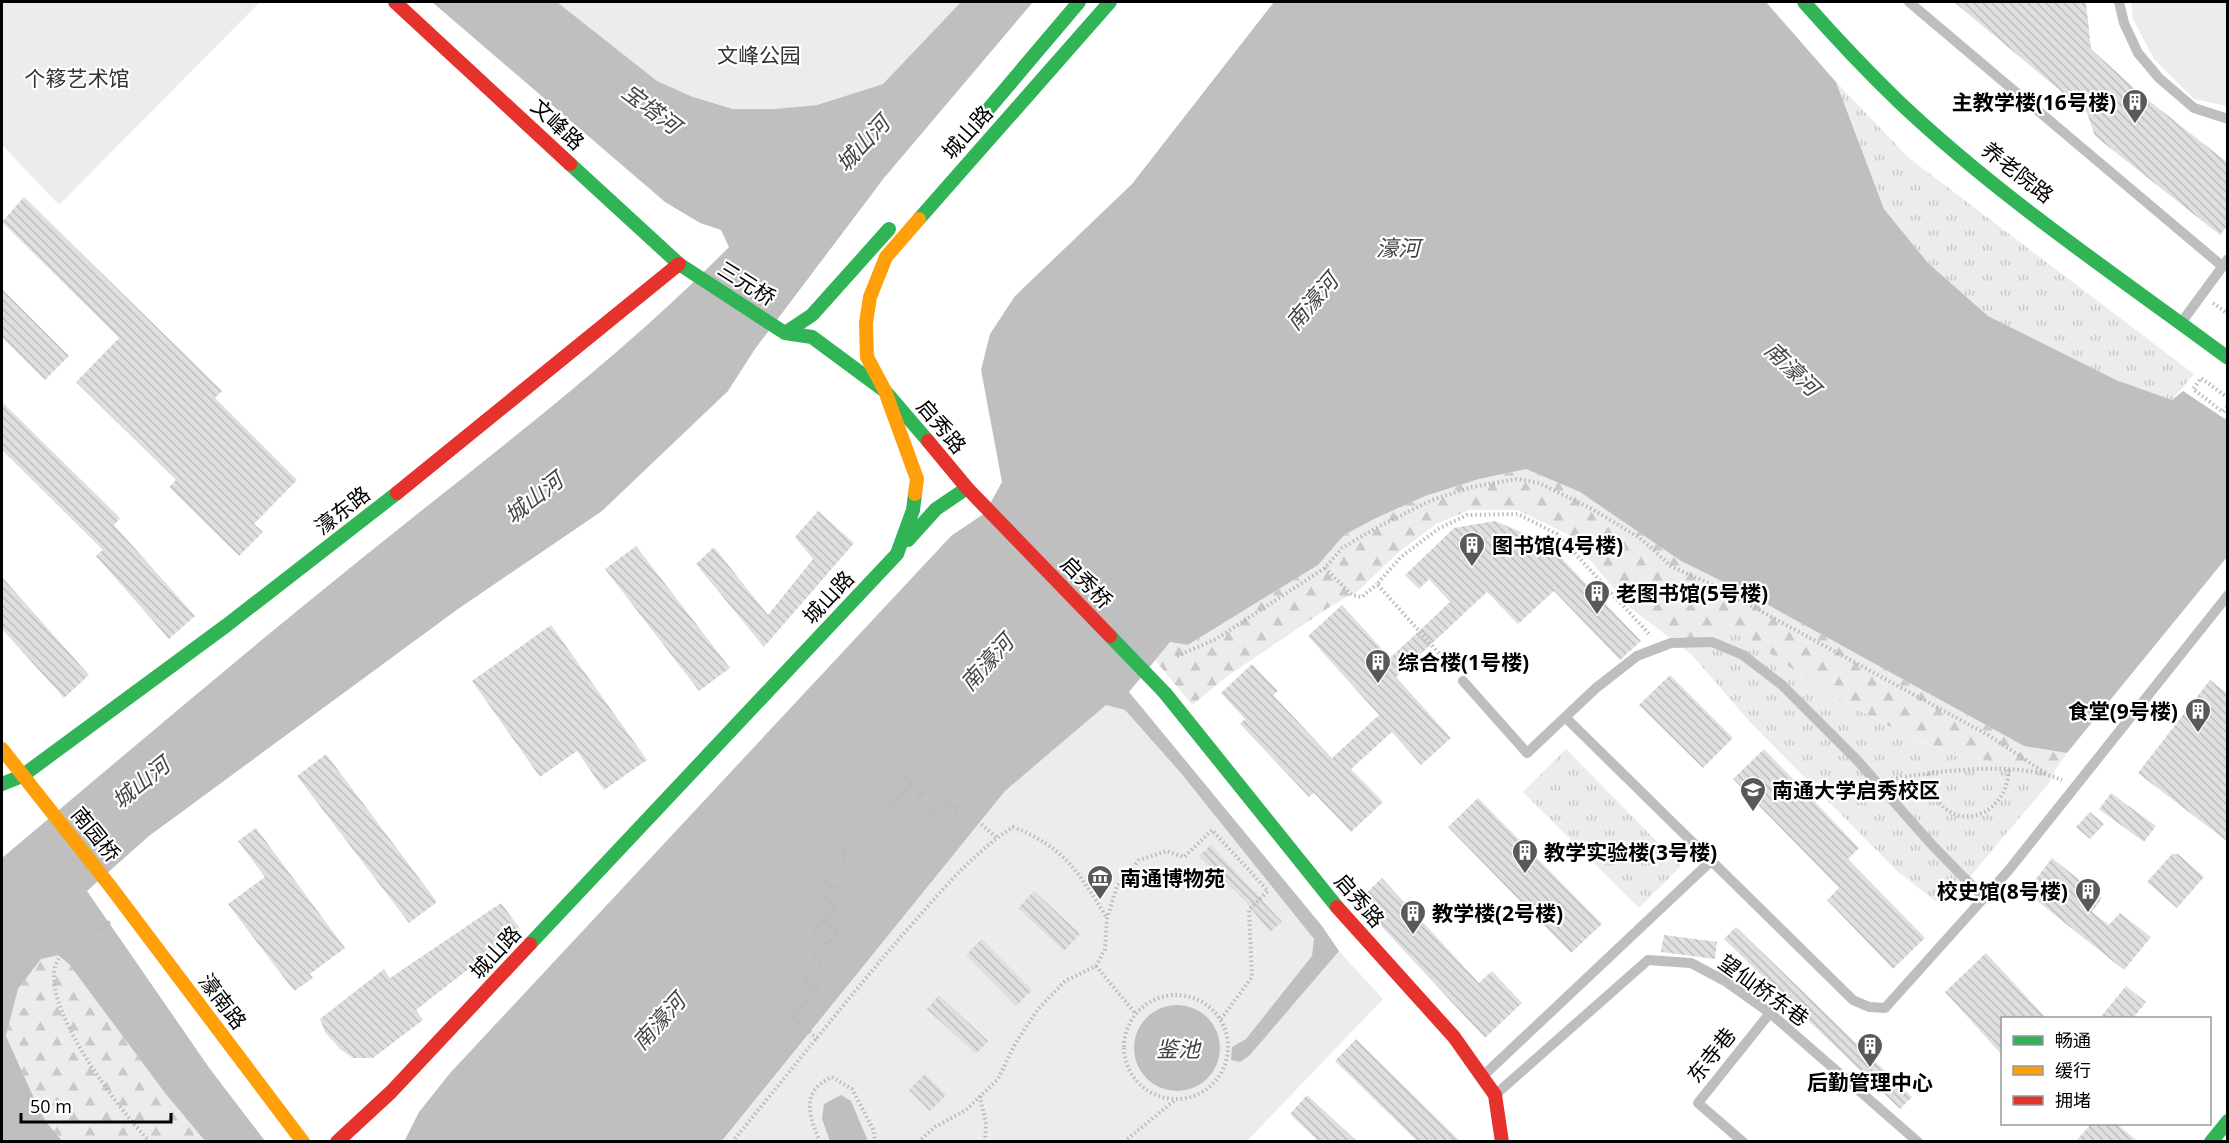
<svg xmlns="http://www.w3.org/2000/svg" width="2229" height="1143" font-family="'Open Sans','Noto Sans SC',sans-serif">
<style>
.grass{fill:url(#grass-tufts)}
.forest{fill:url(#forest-firs)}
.green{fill:#ececec}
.water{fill:#bfbfbf}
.building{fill:url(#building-back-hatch)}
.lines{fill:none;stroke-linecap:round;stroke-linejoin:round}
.path{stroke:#b9b9b9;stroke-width:4;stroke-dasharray:1.5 3;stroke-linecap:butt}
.lane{stroke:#bebebe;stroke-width:10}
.fast{stroke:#30b455;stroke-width:14}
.slow{stroke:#ff9f0a;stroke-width:14}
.jam{stroke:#e5322d;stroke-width:14}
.labels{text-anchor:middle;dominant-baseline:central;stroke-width:4.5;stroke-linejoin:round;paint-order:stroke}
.park-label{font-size:21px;fill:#333;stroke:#fff}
.poi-label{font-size:21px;font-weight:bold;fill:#000;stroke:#fff;text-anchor:start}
.street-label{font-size:21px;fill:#000;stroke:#fff}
.water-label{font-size:22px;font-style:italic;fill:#444;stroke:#fff}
</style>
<defs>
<pattern id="grass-tufts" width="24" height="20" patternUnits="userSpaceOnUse" patternTransform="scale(1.5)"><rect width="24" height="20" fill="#ececec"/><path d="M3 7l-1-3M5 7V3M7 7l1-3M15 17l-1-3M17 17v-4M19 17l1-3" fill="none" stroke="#c9c9c9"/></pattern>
<pattern id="forest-firs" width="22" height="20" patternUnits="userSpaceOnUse" patternTransform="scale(1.5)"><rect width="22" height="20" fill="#ececec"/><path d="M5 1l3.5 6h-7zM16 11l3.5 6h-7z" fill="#c9c9c9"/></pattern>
<pattern id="building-back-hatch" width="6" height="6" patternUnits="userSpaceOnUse" patternTransform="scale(1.5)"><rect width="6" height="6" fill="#dfdfdf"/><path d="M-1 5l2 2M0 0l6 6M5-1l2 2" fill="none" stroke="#bebebe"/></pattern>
</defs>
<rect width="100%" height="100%" fill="#fff"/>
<path class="grass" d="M1836,82L1909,158L2194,374L2172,400L2115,380L1988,316L1928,263L1884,209Z
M1725,622C1789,668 1856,714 1929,745C1962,758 2020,767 2056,769L2049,783L1957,892L1935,901L1897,871L1749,721L1691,654Z
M1566,749L1681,866L1639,908L1523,792Z"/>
<path class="forest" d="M1526,469L1580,492L1681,561L1750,595L2024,746L2067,753L2056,769C2020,767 1962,758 1930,745C1856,714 1789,668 1725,622L1691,654L1629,607L1569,535L1518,510H1470L1436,524L1399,552L1358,591L1331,606L1226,677L1192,705L1155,660L1170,642L1189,645L1318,565L1344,535L1374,519L1425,496L1479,479Z
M58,954L69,964L165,1093L205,1141H62L43,1118L6,1036L18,989L41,959Z"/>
<path class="green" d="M2,2H260L59,205L2,145Z
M557,2H961L883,84L817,105L774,109H733L693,97L657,81Z
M2131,2H2227V106L2194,99L2154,59L2133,19Z
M1106,705L1125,710L1180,772L1314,939L1339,951L1383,999L1247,1141L722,1142L1005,791Z"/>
<path class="water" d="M432,2H557L657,81L693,97L733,109H774L817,105L883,84L961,2H1033L884,178L755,349L728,391L602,511L458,609L149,836L87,891L210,1069L265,1141H205L165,1093L69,964L58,955L41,959L18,989L6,1036L43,1118L62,1141L2,1142V858C121,758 240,656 361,559C486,458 616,362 729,247L721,230L700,223L665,202Z
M1274,2H1766L1836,82L1884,209L1928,263L1988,316L2116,380L2172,400L2183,391L2225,419L2227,416V557L2067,753L2024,746L1750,595L1681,561L1580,492L1526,469L1479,479L1425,496L1374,519L1344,535L1318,565L1188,645L1170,642L1129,692L1322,926L1339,951L1249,1056L1240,1062L1231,1060L1232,1047L1246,1039L1312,956L1314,939L1180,772L1125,710L1106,705L1005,791L722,1141L404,1142L419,1112L451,1072L951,536L985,513L1002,482L981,370L990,334L1015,296L1132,184Z
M1134 1048a43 43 0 1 1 86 0a43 43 0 1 1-86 0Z
M841,1095L851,1101L868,1141H830L822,1119L824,1104Z"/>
<path class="building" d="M1954,2H2086L2091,49L2143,96L2228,163V225L2220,235L2095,136L2087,113Z
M24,197L222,391L215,398L297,480L254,524L263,532L239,556L169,487L176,480L76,382L119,338L2,222Z
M2,289L69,356L45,380L2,337Z
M2,402L120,518L114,525L195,616L169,639L96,556L103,550L2,450Z
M818,511L854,543L764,647L696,564L714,547L768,615L813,559L795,537Z
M1495,521L1521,532L1541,548L1547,543L1641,641L1620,660L1554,591L1518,624L1487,592L1396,677L1451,738L1421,765L1392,732L1351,769L1383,802L1351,832L1314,793L1309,797L1240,724L1245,719L1221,693L1252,664L1278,691L1273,695L1332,758L1379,715L1308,636L1342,605L1390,658L1450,602L1429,579L1419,589L1405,575L1454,528Z
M636,546L730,668L699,691L605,569Z
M2,577L89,675L64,698L2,629Z
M551,625L647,760L604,790L577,751L540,777L472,681Z
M1670,675L1733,738L1703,768L1639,705Z
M2210,680L2228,694V842L2138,773Z
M1764,749L1859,848L1848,859L1925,938L1893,969L1827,900L1839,888L1733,779Z
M326,754L437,902L409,923L297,776Z
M2111,793L2156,826L2144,842L2099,809Z
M1478,798L1602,924L1571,953L1448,827Z
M2090,812L2104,824L2090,839L2076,827Z
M256,828L345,948L310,974L313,978L294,991L228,904L265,877L238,841Z
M1211,845L1282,922L1270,932L1246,902L1199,856Z
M2172,854H2178L2204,877L2177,908L2147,882Z
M2052,858L2102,898L2092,912L2109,925L2120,913L2151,937L2124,970L2026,892Z
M1382,878L1479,983L1492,971L1522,1003L1485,1038L1358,901Z
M1034,891L1080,934L1064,951L1018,908Z
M501,903L520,929L416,1010L423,1020L373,1058H353L340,1049L325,1032L320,1019L384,969L390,978Z
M1736,927L1912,1097L1900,1109L1724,939Z
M1664,935L1717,942L1715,959L1661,952Z
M982,939L1032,990L1016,1006L966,955Z
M1986,953L2046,1018H2002V1055L1945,992Z
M2126,986L2146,1002L2133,1018H2100Z
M939,995L988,1041L976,1054L927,1009Z
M1356,1039L1461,1142H1418L1335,1061Z
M925,1074L946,1095L930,1111L909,1090Z
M1307,1095L1358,1142H1319L1290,1114Z
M2091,1124H2117L2138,1142H2075Z"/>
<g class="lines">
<path class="path" d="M2213,303L2228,314
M2228,398L2201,378L2193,389L2223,412L2228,406
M1325,568L1352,595L1362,597L1377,584
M1177,656L1216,639L1325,568L1342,548L1378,527L1432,500L1472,487L1517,479L1539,483L1590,508L1640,538L1672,567L1709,583L1988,735L2045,773
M1454,670L1377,584L1401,557L1438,529L1467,515L1518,514L1557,534L1651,636
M1928,774C1938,838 2006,824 2009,770
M906,777L912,783
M1892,779C1940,771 2016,760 2062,780
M824,921L813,932L826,945
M110,922C97,931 65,948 58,960C34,1000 121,1112 150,1142
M1096,966L1135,1013
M1124 1047a52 52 0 1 1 104 0a52 52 0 1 1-104 0Z
M817,1039L793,1016L816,989L805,981L821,962L814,958L838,932L824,921L836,908L824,897L834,887L826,882L845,862L844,846L854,837L864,836L912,783L922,793L917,799L933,815L947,801L956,810L960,805L997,838
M980,1096L986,1124L985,1142
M732,1142C790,1072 846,1000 906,931C939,894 971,854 1013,827C1066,848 1078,872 1107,918
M820,1142C808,1114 801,1091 832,1077L852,1089L874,1131L875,1142
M918,1142L935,1127L966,1110L998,1079L1015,1044L1038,1009L1065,981L1096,966L1105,949L1107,919L1117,886L1139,860L1167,851L1184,857L1212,830L1268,891L1249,910L1252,977L1221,1019
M1124,1142L1175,1100"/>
<path class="lane" d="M1909,2L2222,266
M2119,2L2124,23L2138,53L2159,78L2194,108L2228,119
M2181,323L2228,259
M1463,681L1527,753L1596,688L1637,656L1671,643L1712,642L1743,655L1782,685L1856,759L1933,846L1984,898
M1566,718L1853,1000L1869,1007L1885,1008L2008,871L2228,595
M1483,1076L1710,862
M1495,1095L1648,960L1691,963L1725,981L1770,1013L1918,1142
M1743,1142L1698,1103L1770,1013"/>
<path class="fast" d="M1804,2C1834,36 1865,69 1898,101C1999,197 2116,275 2228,358
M980,119L1079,2
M570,164L679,264L785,333L812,337L885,391L928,441
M919,219L1110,2
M785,333L812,315L889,229
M908,540L936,509L967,488
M1110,636L1165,693L1337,907
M2,784L22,776L227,625L397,493
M530,944L897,554L913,510L915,494
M2211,1142L2228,1121"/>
<path class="slow" d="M915,494L917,479L885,391L867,357L866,323L870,297L886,257L919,219
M2,749L110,886L303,1142"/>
<path class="jam" d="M395,2L570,164
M928,441L967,488L1110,636
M397,493L679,264
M1337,907L1454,1037L1495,1095L1502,1142
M337,1142L391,1092L530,944"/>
</g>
<defs>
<symbol id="building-pin" viewBox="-11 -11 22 30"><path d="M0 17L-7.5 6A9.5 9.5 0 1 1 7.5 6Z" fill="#595959" stroke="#fff"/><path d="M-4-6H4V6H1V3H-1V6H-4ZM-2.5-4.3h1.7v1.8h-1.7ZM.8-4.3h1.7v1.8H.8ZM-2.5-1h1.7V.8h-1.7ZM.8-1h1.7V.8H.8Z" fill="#fff"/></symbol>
<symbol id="school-pin" viewBox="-11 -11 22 30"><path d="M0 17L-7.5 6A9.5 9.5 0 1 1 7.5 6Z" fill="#595959" stroke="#fff"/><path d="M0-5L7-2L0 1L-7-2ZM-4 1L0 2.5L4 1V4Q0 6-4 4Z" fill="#fff"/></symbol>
<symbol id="museum-pin" viewBox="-11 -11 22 30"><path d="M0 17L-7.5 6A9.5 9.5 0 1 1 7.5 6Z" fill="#595959" stroke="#fff"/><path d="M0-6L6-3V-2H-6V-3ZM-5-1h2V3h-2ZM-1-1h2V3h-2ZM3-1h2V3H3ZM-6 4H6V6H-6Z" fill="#fff"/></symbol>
</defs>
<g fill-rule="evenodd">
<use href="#building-pin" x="2120" y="87" width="30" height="40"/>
<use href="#building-pin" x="1457" y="530" width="30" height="40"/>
<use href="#building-pin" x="1582" y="578" width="30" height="40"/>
<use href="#building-pin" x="1363" y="647" width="30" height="40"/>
<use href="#building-pin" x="2183" y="696" width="30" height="40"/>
<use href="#school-pin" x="1738" y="775" width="30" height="40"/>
<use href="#building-pin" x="1510" y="837" width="30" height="40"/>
<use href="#museum-pin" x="1085" y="863" width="30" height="40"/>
<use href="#building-pin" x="2073" y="876" width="30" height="40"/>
<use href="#building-pin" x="1398" y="898" width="30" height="40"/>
<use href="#building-pin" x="1855" y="1031" width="30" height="40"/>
</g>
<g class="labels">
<g class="park-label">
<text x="759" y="55">文峰公园</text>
<text x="77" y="78">个簃艺术馆</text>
</g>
<g class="poi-label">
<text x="2116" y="102" text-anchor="end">主教学楼(16号楼)</text>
<text x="1492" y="545">图书馆(4号楼)</text>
<text x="1616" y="593">老图书馆(5号楼)</text>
<text x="1398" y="662">综合楼(1号楼)</text>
<text x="2178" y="711" text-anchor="end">食堂(9号楼)</text>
<text x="1772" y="790">南通大学启秀校区</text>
<text x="1544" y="852">教学实验楼(3号楼)</text>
<text x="1120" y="878">南通博物苑</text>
<text x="2068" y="891" text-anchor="end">校史馆(8号楼)</text>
<text x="1432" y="913">教学楼(2号楼)</text>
<text x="1870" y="1082" text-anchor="middle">后勤管理中心</text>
</g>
<g class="street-label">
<text transform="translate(558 124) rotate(43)">文峰路</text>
<text transform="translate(967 132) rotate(-48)">城山路</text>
<text transform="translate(2018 172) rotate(38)">养老院路</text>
<text transform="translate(747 283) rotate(32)">三元桥</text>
<text transform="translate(942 426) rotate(50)">启秀路</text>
<text transform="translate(342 510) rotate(-38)">濠东路</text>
<text transform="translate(1087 582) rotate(46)">启秀桥</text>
<text transform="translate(828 597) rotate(-47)">城山路</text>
<text transform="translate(96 834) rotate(51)">南园桥</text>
<text transform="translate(1360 900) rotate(49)">启秀路</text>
<text transform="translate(495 952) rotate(-47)">城山路</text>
<text transform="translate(1764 990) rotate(36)">望仙桥东巷</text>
<text transform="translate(223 1001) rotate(53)">濠南路</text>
<text transform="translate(1711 1055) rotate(-51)">东寺巷</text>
</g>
<g class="water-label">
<text transform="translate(652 108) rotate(37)">宝塔河</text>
<text transform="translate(862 143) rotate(-47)">城山河</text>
<text x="1398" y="247">濠河</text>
<text transform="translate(1311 301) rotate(-49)">南濠河</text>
<text transform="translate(1793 368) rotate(44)">南濠河</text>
<text transform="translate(533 497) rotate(-38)">城山河</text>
<text transform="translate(986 662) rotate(-48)">南濠河</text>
<text transform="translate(140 782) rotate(-39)">城山河</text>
<text transform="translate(658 1021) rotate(-48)">南濠河</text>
<text x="1178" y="1048">鉴池</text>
</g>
</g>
<rect width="2229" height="1143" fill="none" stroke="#000000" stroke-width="6"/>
<rect x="2001" y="1017" width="210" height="108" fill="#ffffff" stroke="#999999" stroke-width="1.5"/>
<rect x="2013" y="1036" width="30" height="9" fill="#30b455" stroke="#999999" stroke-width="1.5"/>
<text x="2055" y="1047" font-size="18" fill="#000000">畅通</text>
<rect x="2013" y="1066" width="30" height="9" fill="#ff9f0a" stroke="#999999" stroke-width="1.5"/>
<text x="2055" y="1077" font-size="18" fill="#000000">缓行</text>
<rect x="2013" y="1096" width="30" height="9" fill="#e5322d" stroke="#999999" stroke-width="1.5"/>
<text x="2055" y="1107" font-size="18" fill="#000000">拥堵</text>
<path d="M21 1113v9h150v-9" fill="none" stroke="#000000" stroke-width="3"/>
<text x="30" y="1113" font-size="18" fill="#000000" stroke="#ffffff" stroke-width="4.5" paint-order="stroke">50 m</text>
</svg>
